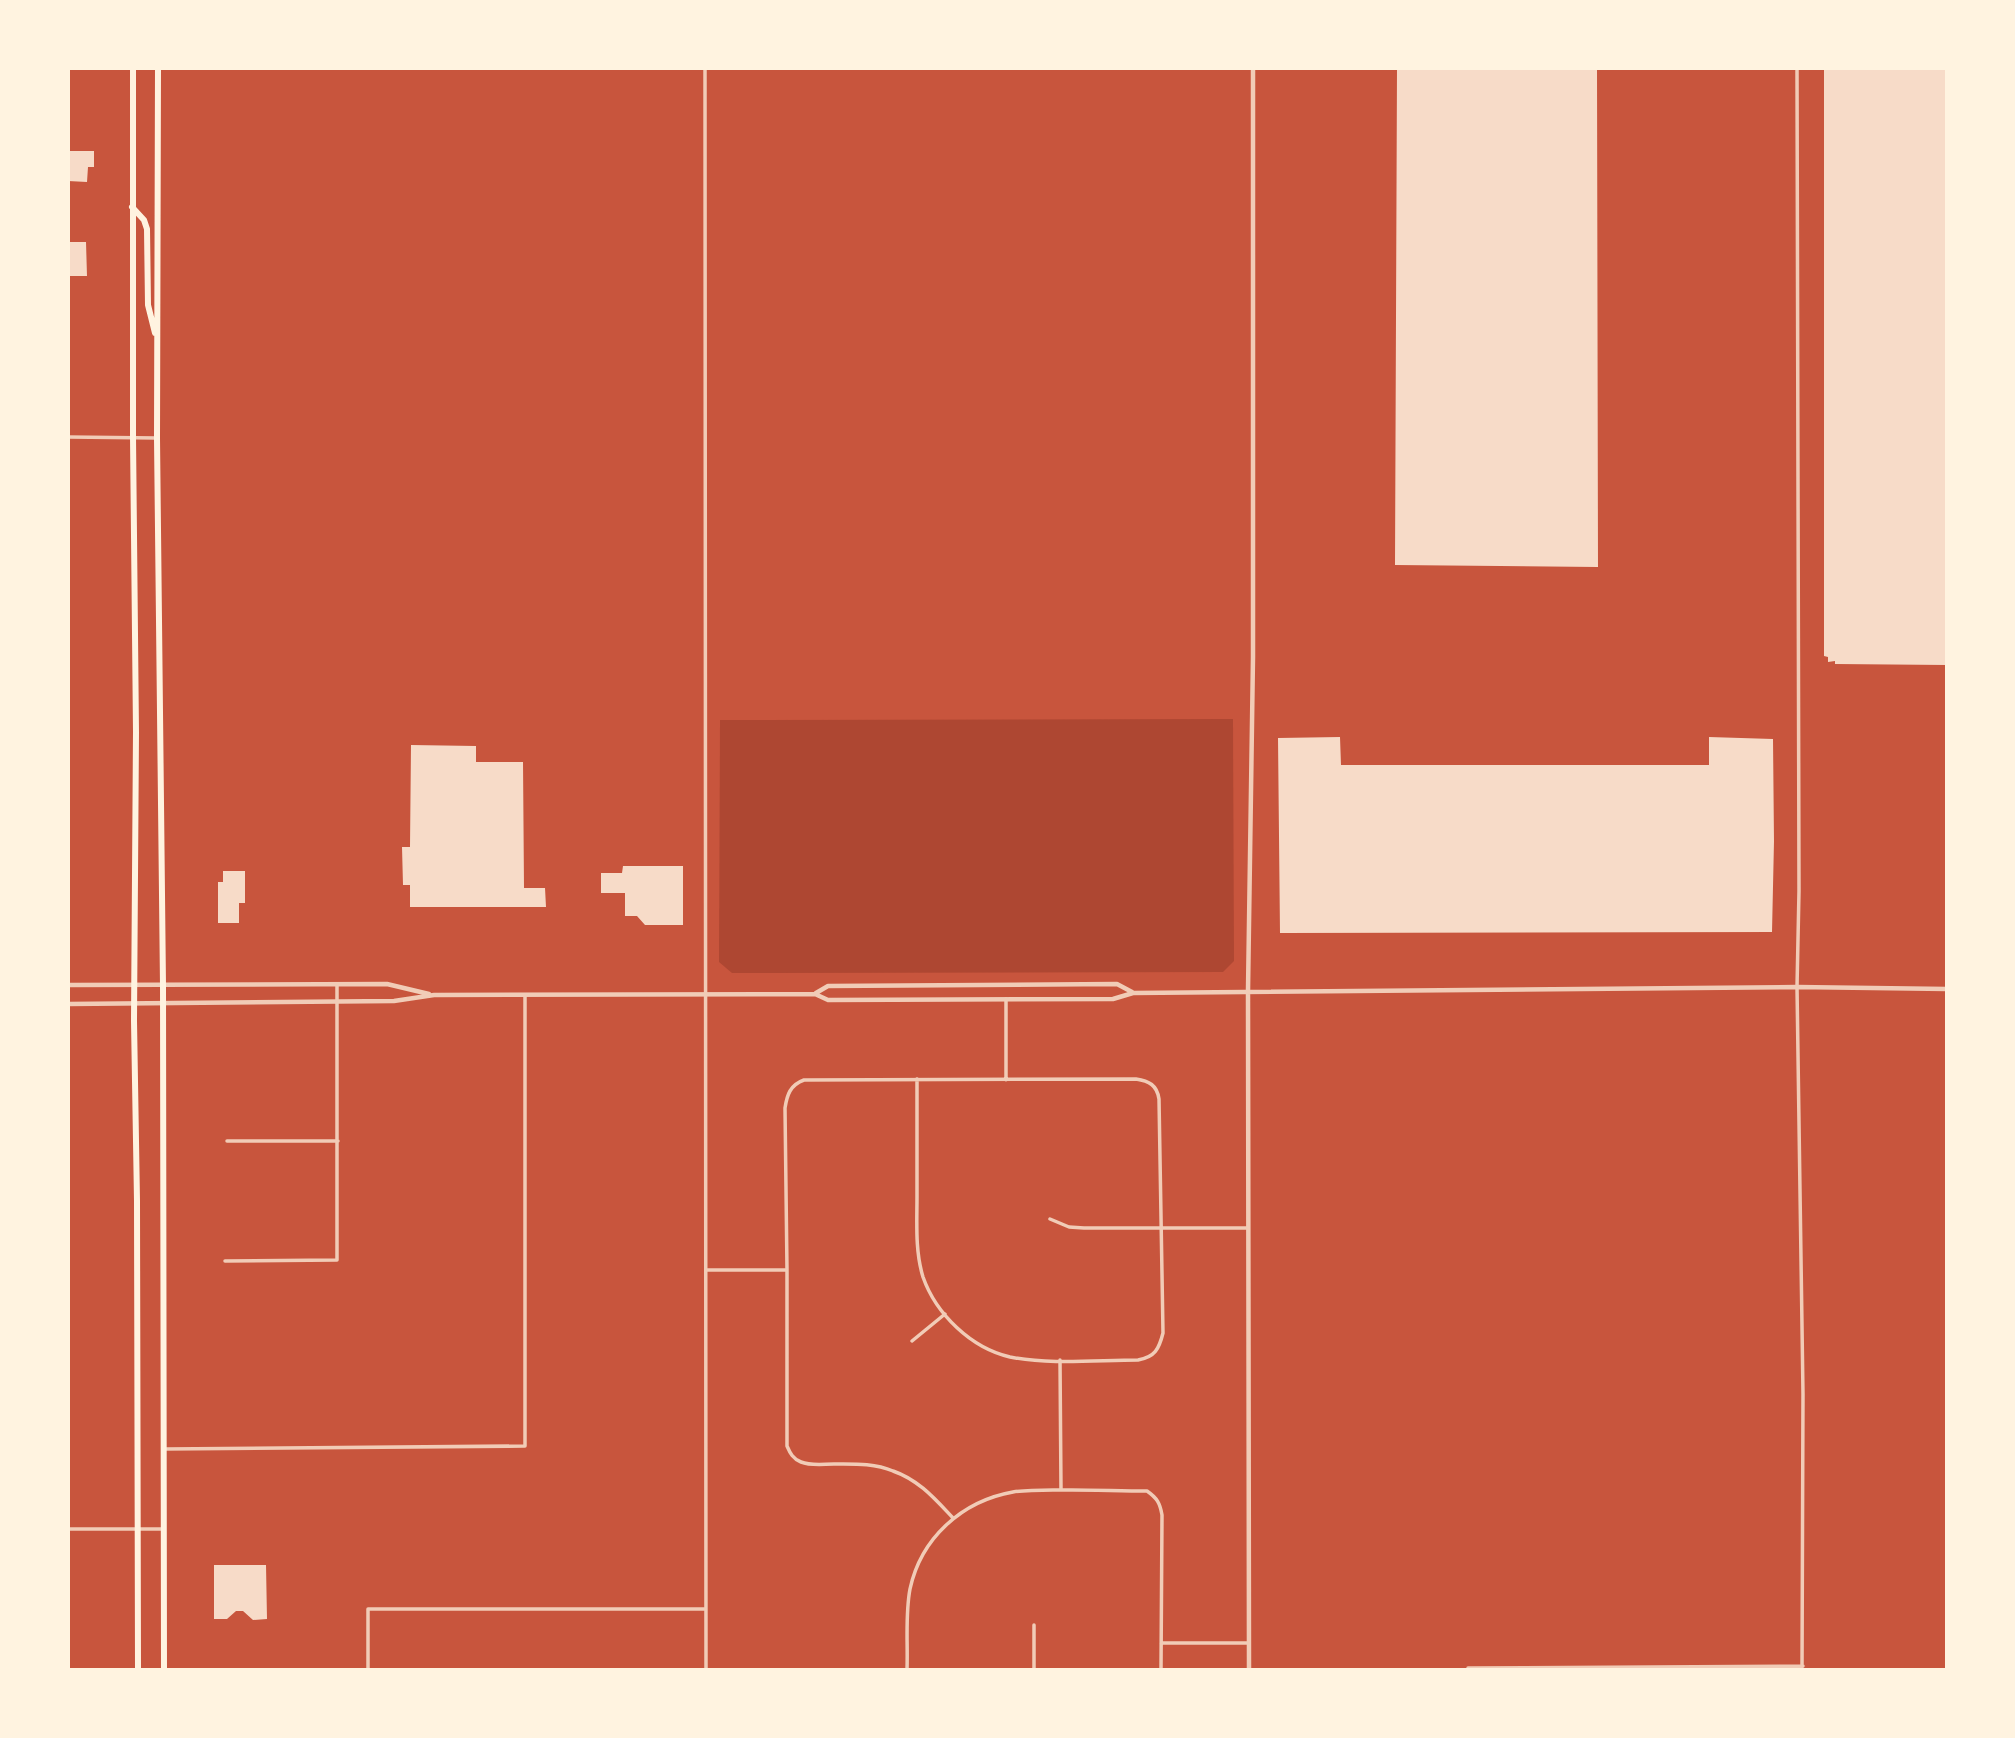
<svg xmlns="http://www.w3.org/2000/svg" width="2015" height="1738" font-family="'IBM Plex Sans',sans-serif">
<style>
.green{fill:#ae4732}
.building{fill:#f7dbc8}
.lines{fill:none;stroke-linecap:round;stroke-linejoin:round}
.minor{stroke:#f1ccb7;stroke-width:3.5}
.tertiary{stroke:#f1ccb7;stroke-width:4.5}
.primary{stroke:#fff3e0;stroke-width:6}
</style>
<rect width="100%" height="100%" fill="#c8553d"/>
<path class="green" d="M1233,719L1234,961L1223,972L732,973L719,962L720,720Z"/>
<path class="building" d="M1397,68H1597L1598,567L1395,565Z
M1824,68H1947V665L1835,664V661L1828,662V657L1824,656Z
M68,151H94V167H88L87,182L68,181Z
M68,242H86L87,276H68Z
M1340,737L1341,765H1709V737L1773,739L1774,841L1772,932L1280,933L1278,738Z
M411,745L476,746V762H523L524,888H545L546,907H410V885H403L402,847H410Z
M623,866H683V925H645L637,916H625V893H601V873H622Z
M223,871H245V903H239V923H218V882H223Z
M214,1565H266L267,1619L253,1620L243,1611H236L227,1619H214Z"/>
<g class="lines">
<path class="minor" d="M705,68L706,1670
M1797,68L1799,891L1797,987L1803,1394L1802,1670
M68,437L157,438
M917,1079C917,1119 917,1158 917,1197C917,1223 915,1251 923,1277C936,1314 971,1348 1010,1357C1050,1365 1098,1360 1138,1360C1155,1357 1159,1349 1163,1333L1159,1099C1157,1085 1149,1081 1136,1079L804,1080C790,1085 787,1095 785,1108L787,1270V1446C790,1453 793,1459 801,1462C811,1466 823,1464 834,1464C854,1464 874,1463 893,1471C919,1480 935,1499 953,1518
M1006,1080V999
M227,1141H338
M1050,1219L1069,1227L1084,1228H1248
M225,1261L337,1260V984
M706,1270H787
M912,1341L945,1314
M1060,1360L1061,1490
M165,1449L525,1446V996
M68,1529H164
M1034,1625V1670
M1161,1643H1249
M1468,1668L1803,1666
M368,1670V1609H706
M907,1670C908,1643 905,1615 910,1589C921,1538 962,1501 1013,1492C1032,1489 1053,1490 1072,1490C1097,1490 1122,1491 1147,1491C1157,1498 1160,1503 1162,1515L1161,1670"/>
<path class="tertiary" d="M68,985L387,984L429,994
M816,993L828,986L1117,984L1132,992
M68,1004L394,1001L434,995L815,994L828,1000L1113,999L1133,993L1797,987L1947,989
M1249,1670L1248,991L1253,657V68"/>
<path class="primary" d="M133,68V437L136,732L134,1021L137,1201L138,1670
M158,68L157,438L163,985L164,1670
M132,207L144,220L147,229L148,305L155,333"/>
</g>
<rect width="2015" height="1738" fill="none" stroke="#fff3e0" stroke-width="140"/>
</svg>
